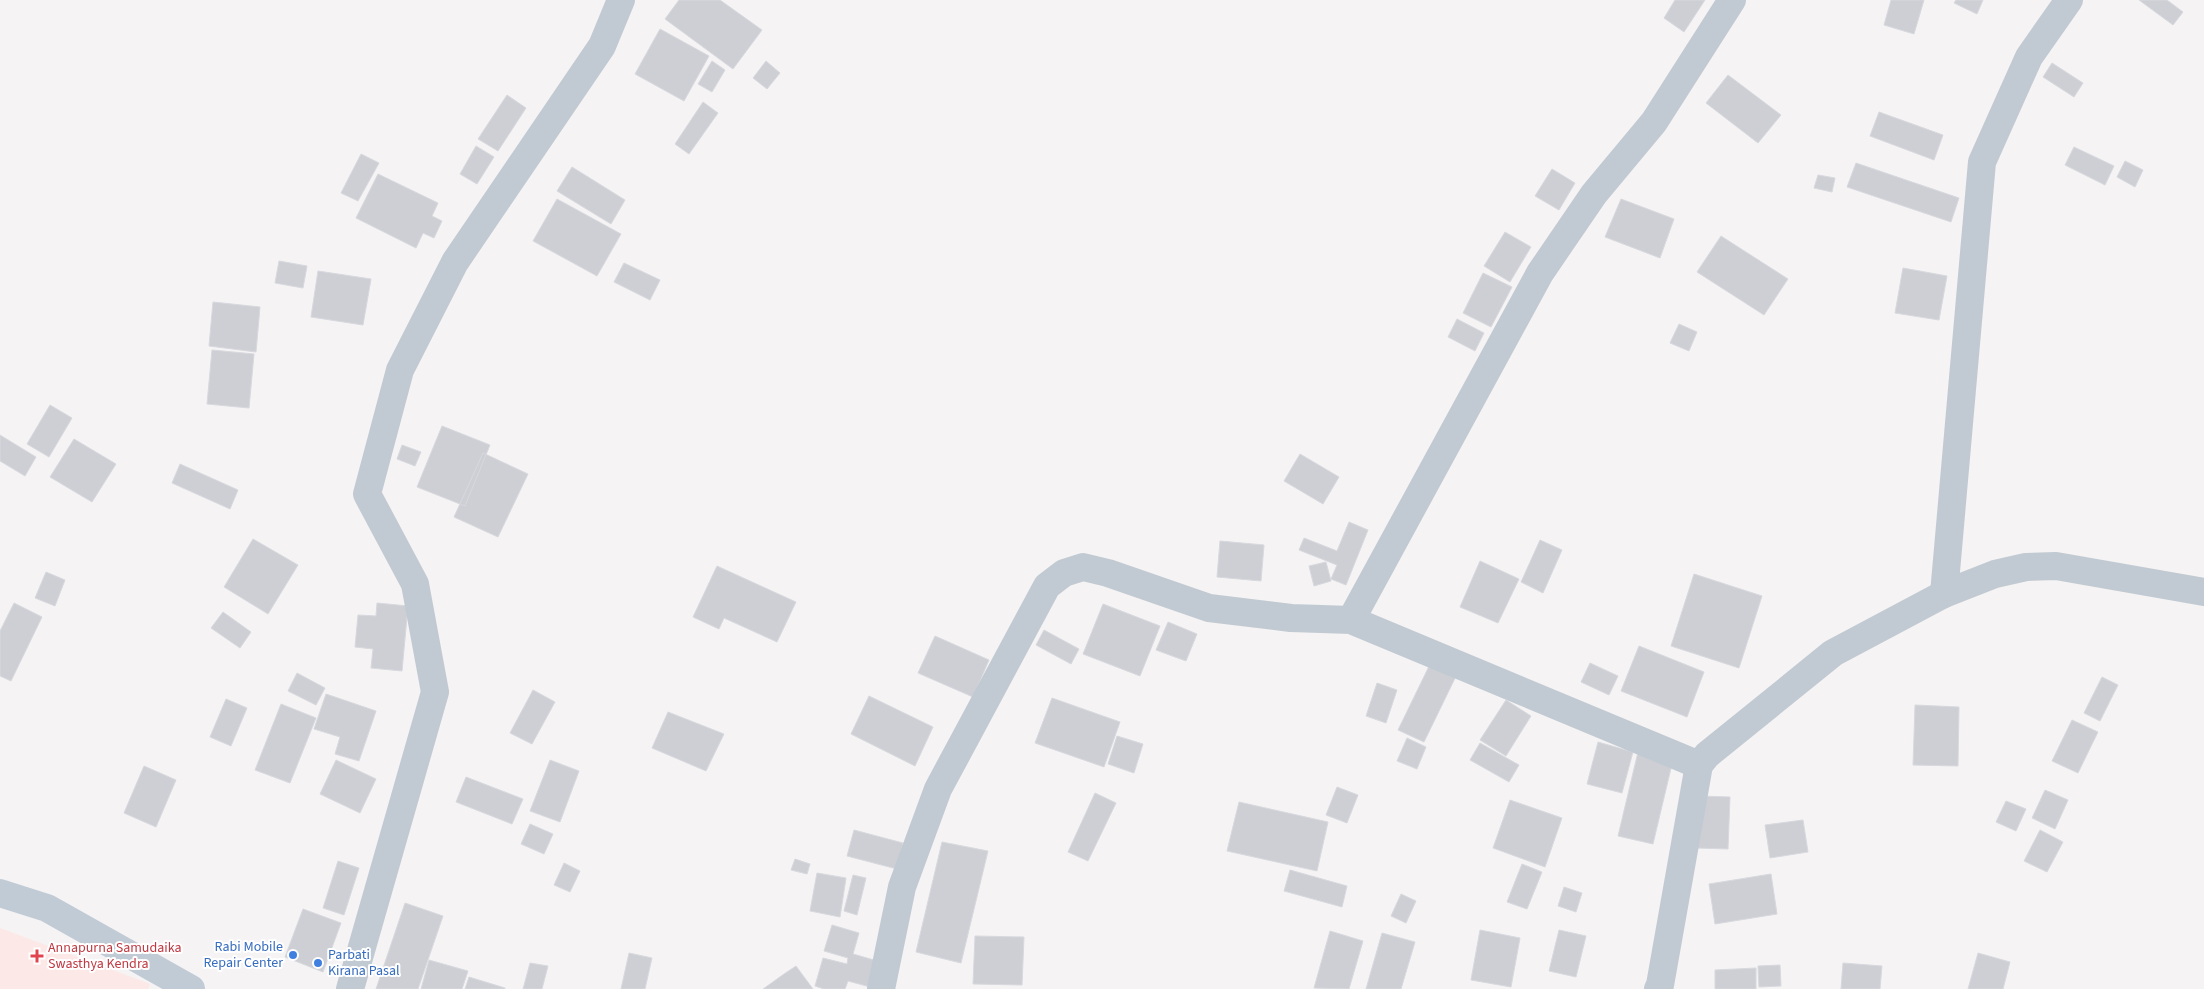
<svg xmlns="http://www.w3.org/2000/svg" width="2204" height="989" font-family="'Source Sans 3',sans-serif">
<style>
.medical{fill:#fce8e6}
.building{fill:#cdcfd5;stroke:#d7d9de}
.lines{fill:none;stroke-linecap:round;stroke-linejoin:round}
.minor{stroke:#c1cad2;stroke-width:28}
.tertiary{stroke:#c1cad2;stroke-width:28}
.secondary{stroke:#c1cbd6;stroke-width:28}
.shop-dot{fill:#3f7fe0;stroke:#fff;stroke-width:2}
.health-dot{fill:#e0444e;stroke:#fff;stroke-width:2}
.labels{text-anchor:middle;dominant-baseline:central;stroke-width:4;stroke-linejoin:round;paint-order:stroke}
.shop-label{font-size:14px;fill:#366cbe;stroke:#fff;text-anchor:end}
.health-label{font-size:14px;fill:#be3a42;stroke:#fff;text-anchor:start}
</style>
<rect width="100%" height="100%" fill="#f5f3f3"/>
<path class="medical" d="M0,928L150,984L148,989H0Z"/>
<path class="building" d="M679,0H720L762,30L733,69L665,19Z
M1675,0H1705L1684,32L1664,18Z
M1891,0H1924L1914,34L1884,25Z
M1956,0H1983L1977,14L1954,3Z
M2139,0H2167L2183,12L2173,25Z
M660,29L709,56L684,101L635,74Z
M712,61L725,70L712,92L698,84Z
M766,61L780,73L767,89L753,78Z
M2052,63L2083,83L2074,97L2043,77Z
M1728,75L1781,115L1758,143L1706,103Z
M507,95L526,108L498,151L478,139Z
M703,102L718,113L689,154L675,144Z
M1879,112L1943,135L1934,160L1870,136Z
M476,146L494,157L477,184L460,174Z
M2074,147L2114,166L2105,185L2065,165Z
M361,154L379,163L358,201L341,193Z
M2125,161L2143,170L2135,187L2117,177Z
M1856,163L1959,198L1951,222L1847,187Z
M572,167L625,200L611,224L557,191Z
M1552,169L1575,183L1559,210L1535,196Z
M378,174L438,203L432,216L442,221L434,238L423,233L416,248L356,218Z
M1818,175L1835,178L1832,192L1814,188Z
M557,199L621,234L597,276L533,241Z
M1621,199L1674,219L1660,258L1605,237Z
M1505,232L1531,247L1510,282L1484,266Z
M1721,236L1788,279L1764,315L1697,272Z
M279,261L307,266L303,288L275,283Z
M624,263L660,280L650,300L614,282Z
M1903,268L1947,276L1939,320L1895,313Z
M318,271L371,279L363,325L311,317Z
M1483,273L1512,287L1491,327L1463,313Z
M213,302L260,307L256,352L209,346Z
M1457,319L1484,333L1475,351L1448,337Z
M1679,324L1697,332L1689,351L1670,343Z
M212,350L254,354L249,408L207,404Z
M50,405L72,418L49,457L27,444Z
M442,426L490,445L465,506L417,487Z
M0,435L36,457L25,476L0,461Z
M74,439L116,464L92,502L50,477Z
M402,445L421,452L415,466L397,459Z
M483,453L528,474L498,537L454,517Z
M1300,454L1339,477L1323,504L1284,481Z
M180,464L238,490L230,509L172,483Z
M1349,522L1368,530L1346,585L1331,579L1337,565L1299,550L1304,538L1337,551Z
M253,539L298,565L268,614L224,587Z
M1540,540L1562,550L1543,593L1521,582Z
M1220,541L1264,545L1261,581L1217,577Z
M1480,561L1519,579L1498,623L1460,607Z
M1326,562L1331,581L1314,586L1309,566Z
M717,566L796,602L777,642L724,618L719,629L693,617Z
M46,572L65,580L55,606L35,598Z
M1694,574L1762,596L1739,668L1671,646Z
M14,603L42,617L11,681L0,676V631Z
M377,603L408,606L402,671L371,668L373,649L355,647L358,615L376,616Z
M1103,604L1160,626L1140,676L1083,654Z
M223,612L251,632L240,648L211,628Z
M1168,622L1197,634L1186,661L1156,650Z
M1044,630L1079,649L1071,664L1036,645Z
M935,636L989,660L973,697L918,673Z
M1639,646L1704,672L1687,717L1621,691Z
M1434,656L1460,668L1424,742L1398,730Z
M1590,663L1618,676L1609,695L1581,682Z
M297,673L325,688L316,705L288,691Z
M2102,677L2118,685L2100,721L2084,713Z
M1377,683L1397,690L1386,723L1366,716Z
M533,690L555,702L532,744L510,733Z
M326,694L376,711L359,761L335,754L340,737L314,729Z
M869,696L933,727L915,766L851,734Z
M1052,698L1120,722L1104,767L1035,743Z
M226,699L247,708L231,746L210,737Z
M1506,700L1531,716L1506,756L1480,740Z
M281,704L316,718L290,783L255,770Z
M1915,705L1959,707L1958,766L1913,765Z
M668,712L724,734L706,771L652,748Z
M2072,720L2098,732L2078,773L2052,761Z
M1117,736L1143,744L1134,773L1108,764Z
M1407,738L1426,747L1417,769L1397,761Z
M1598,742L1633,752L1622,793L1587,784Z
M1480,743L1519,765L1509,782L1470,760Z
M1638,752L1673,760L1653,844L1618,836Z
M336,760L376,779L360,813L320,794Z
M550,760L579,771L560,822L530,811Z
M144,766L176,780L156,827L124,813Z
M466,777L523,799L512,824L456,802Z
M1337,787L1358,795L1347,823L1326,815Z
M2045,790L2068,800L2055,829L2032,818Z
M1095,793L1116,803L1088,861L1068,852Z
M1698,796L1730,797L1728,849L1697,848Z
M1510,800L1562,818L1545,867L1493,848Z
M2006,801L2026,809L2016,831L1996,822Z
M1239,802L1328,822L1317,871L1227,851Z
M1803,820L1808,852L1770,858L1765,825Z
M530,824L553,834L544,854L521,844Z
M854,830L903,843L897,869L847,856Z
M2040,830L2063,842L2047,872L2024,861Z
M942,842L988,851L961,963L916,952Z
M795,859L810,864L807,874L791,870Z
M338,861L359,868L344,915L323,908Z
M564,863L580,871L570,892L554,885Z
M1522,864L1542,872L1527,909L1507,902Z
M1290,870L1347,886L1342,907L1284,891Z
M817,873L846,878L840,917L810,911Z
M1771,874L1777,914L1715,924L1709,884Z
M853,875L866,878L857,915L844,911Z
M1564,887L1582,893L1576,912L1558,906Z
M1401,894L1416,901L1406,923L1391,916Z
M405,903L443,916L418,989H376Z
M303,909L341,923L323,972L285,957Z
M832,925L859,933L853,954L881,962L874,988L848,981L845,989H824L815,986L823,958L847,964L848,958L824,951Z
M1480,930L1520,938L1511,987L1471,980Z
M1559,930L1586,936L1576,977L1549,971Z
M1330,931L1363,941L1349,989L1314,988Z
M1382,933L1415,942L1401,989H1366Z
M975,936L1024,937L1022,985L973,984Z
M629,953L652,958L645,989H621Z
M1978,953L2010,962L2003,989H1968Z
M429,960L468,971L462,989H421Z
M530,963L548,966L542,989H523Z
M1843,963L1882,966L1880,989H1841Z
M1780,965L1781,986L1759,987L1758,966Z
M796,966L813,989H763L784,974Z
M1756,968V989H1715V970Z
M469,977L505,988V989H465Z"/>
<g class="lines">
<path class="minor" d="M1944,594L1982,162L2029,57L2069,0
M1699,765L1351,620L1540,273L1594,194L1654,122L1732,0
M350,989L435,692L415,584L367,494L400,370L455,262L602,46L621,0
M881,989L902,887L938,789L1047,586L1064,573L1083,567L1108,573L1209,608L1291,618L1351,620"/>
<path class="tertiary" d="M1658,989L1660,985L1699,765L1707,755L1833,653L1944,594L1995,574L2026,567L2056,566L2204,592"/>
<path class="secondary" d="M0,893L47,908L191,989"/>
</g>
<g class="shop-dot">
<circle cx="293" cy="955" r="5"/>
<circle cx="318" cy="963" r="5"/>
</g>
<path class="health-dot" d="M34.5 948.5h5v5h5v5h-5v5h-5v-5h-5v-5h5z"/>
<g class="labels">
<g class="shop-label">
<text x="283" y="947">Rabi Mobile<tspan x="283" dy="16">Repair Center</tspan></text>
<text x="328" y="955" text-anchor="start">Parbati<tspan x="328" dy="16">Kirana Pasal</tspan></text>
</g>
<g class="health-label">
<text x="48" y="948">Annapurna Samudaika<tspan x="48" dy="16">Swasthya Kendra</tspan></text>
</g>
</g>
</svg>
